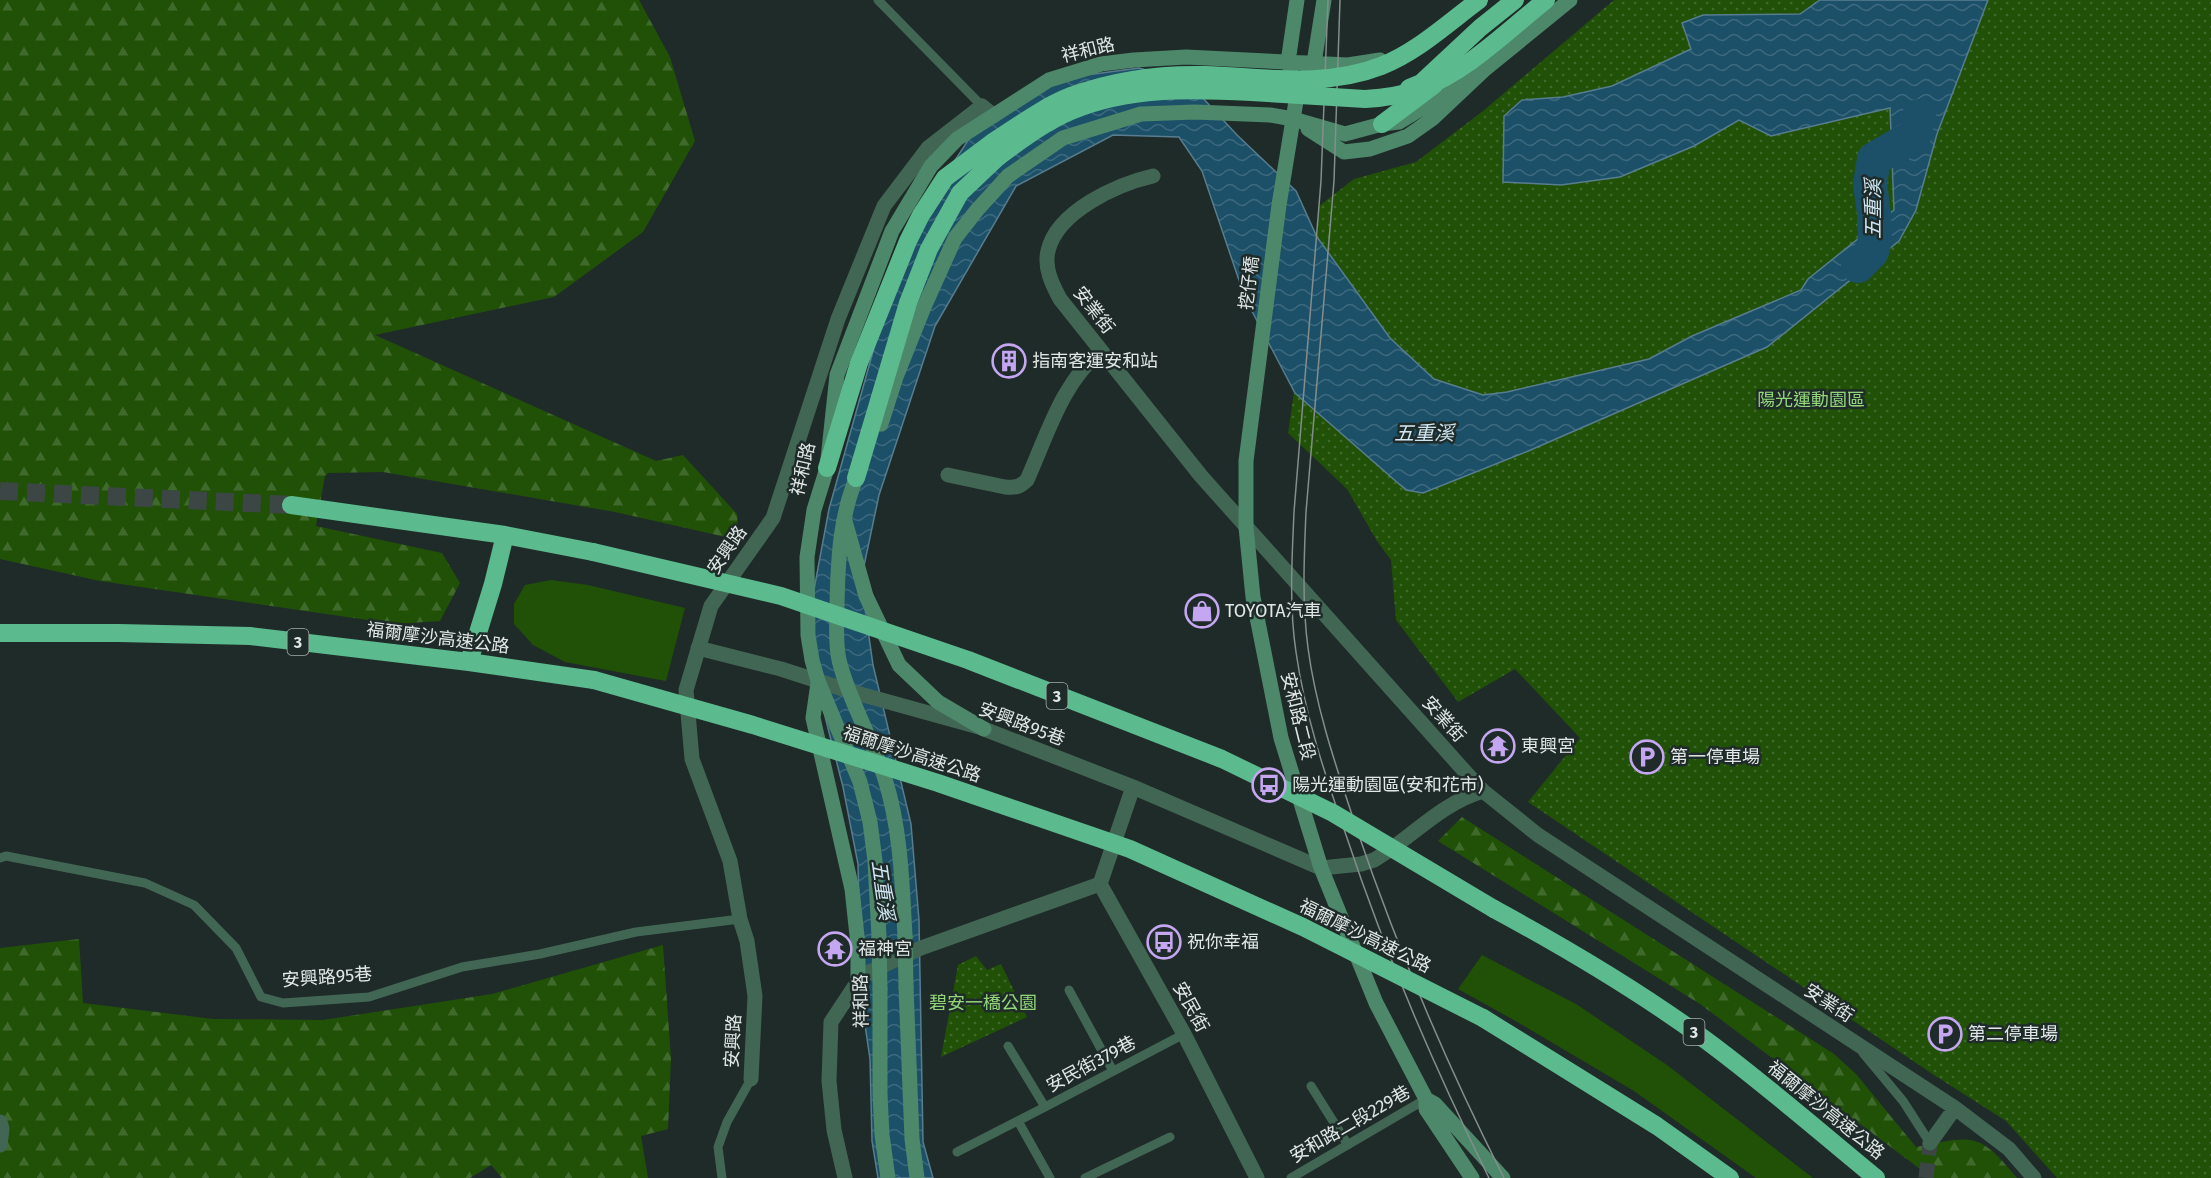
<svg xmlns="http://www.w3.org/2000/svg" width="2211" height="1178" font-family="'Fira Sans','Noto Sans TC',sans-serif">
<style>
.grass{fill:#205107}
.forest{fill:url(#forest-firs)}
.park{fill:url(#park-dots)}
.water{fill:url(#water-waves);stroke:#577d8e;stroke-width:1.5}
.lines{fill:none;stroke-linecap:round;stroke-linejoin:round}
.river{stroke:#1c5068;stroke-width:34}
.street-tunnel{stroke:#3c4745;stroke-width:15;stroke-dasharray:15 8;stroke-linecap:butt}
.highway-tunnel{stroke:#3c4745;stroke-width:18;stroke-dasharray:18 9;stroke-linecap:butt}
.lane{stroke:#426654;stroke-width:9}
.street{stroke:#426654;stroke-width:15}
.secondary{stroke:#4d886b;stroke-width:15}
.highway{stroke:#5bba8e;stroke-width:18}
.tram{stroke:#848e8c;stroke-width:1.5}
.secondary-bridge{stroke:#4d886b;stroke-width:15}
.highway-bridge{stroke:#5bba8e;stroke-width:18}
.labels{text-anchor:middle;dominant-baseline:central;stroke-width:5;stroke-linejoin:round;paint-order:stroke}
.shield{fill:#1f2b29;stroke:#a6afad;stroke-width:1.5}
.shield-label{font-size:16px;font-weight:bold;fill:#e0e7e6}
.street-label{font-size:18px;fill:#e0e7e6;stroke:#1f2b29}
.poi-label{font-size:18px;fill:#e0e7e6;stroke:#1f2b29;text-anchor:start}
.park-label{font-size:18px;fill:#92d679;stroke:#1f2b29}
.water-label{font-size:20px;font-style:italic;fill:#d0e6f2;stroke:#1f2b29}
</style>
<defs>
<pattern id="forest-firs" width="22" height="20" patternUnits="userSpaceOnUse" patternTransform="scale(1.5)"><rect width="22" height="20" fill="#205107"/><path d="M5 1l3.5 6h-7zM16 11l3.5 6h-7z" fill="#406a2b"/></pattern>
<pattern id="park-dots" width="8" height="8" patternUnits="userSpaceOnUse" patternTransform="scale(1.5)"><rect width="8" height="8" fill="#205107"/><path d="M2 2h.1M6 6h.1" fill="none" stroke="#406a2b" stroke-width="1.8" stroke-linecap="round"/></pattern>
<pattern id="water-waves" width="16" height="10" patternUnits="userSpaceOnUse" patternTransform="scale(1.5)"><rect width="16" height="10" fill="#1c5068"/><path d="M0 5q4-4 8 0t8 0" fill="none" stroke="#3d697e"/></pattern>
</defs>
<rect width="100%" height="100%" fill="#1f2b29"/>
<path class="grass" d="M551,580L588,585L685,608L666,681L565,662L533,645L514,624V604L525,585Z
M1482,955L1576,1004L1667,1065L1813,1178H1756L1634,1091L1512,1019L1458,989Z"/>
<path class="forest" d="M0,0H639L670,57L695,141L643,232L554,297L375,335L656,461L683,455L737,514L739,540L615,512L383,472L328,473L325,476L316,526L442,553L460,583L440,621L395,624L100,581L0,559Z
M1462,817L1834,1054L1856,1074L1916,1147C1974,1136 1978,1131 2017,1178H1932L1700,1004L1438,841Z
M79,939L83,1003L213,1019L323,1020L492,994L663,945L671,1059L668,1129L641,1136L648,1178H502L491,1165L470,1178H0V948Z"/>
<path class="park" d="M1614,0H2211V1178H2057L2006,1121L1934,1075L1528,802L1580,738L1515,669L1458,702L1396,620L1391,560L1377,541L1347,489L1288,433L1317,237L1319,206L1354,179L1416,162L1483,111Z
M976,956L987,970L1001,964L1027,1017L941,1057L958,965Z"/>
<path class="water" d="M1820,0H1988L1937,134L1916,210L1899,241L1767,347L1526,452L1423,493L1406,490L1295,393L1245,298L1202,171L1179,137L1113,135L1016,186L935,326L879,495L861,580L873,665L911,824L919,920L923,1142L933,1178H878L872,1141L870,1059L861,998L858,864L843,787L805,638L829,509L905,237L978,125L1049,80L1139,68L1187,81L1237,135L1296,191L1317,237L1390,338L1434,379L1483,395L1507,392L1649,359L1692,336L1801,290L1808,279L1894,210L1890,108L1771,136L1739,120L1694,146L1620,177L1561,185L1503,182L1504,116L1522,100L1563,97L1612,86L1691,49L1682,23L1703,15L1800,14Z"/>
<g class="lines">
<path class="river" d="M1858,266L1872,252L1875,240L1874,213L1870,184L1874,159L1914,136L1919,116"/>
<path class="street-tunnel" d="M1926,1178L1930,1143"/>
<path class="highway-tunnel" d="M0,491L291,505"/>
<path class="lane" d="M878,0L982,106
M0,858L6,856L145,883L194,905L236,948L261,997L283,1003L369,997L462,967L540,954L636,932L740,919
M1069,990L1113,1071
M1008,1046L1045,1107L1184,1034
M1863,1053L1903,1101L1930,1143
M1311,1086L1348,1145
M1018,1121L1050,1178
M957,1152L1045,1107
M722,1178L718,1147L727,1122L751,1079
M1085,1178L1170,1137
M1291,1178L1426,1099"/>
<path class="street" d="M1153,176C1118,184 1057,211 1048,251C1044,268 1052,284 1060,299L1201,476L1468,775L1483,791L1538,835L1955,1108L2009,1149L2034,1178
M948,475L1005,487C1015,488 1020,487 1027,480C1047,436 1062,382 1101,351
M698,648L781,669L849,691L979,727L1133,787L1321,868L1361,864L1374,860C1412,838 1439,804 1483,791
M1133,787L1100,884L1184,1034L1257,1178
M751,1079L755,996L747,941L740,919L730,861L692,759L686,690L711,606L773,518L838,319L884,206L928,148L982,106L994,116
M0,1122L2,1129L0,1145
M1930,1143L1955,1108
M845,1178L834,1130L829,1081L831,1022L858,981L863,975L921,948L1100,884"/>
<path class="secondary" d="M1324,0L1314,63L1298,89L1279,205L1246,461V527L1253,597L1281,738L1321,868L1376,1003L1426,1099V1109L1472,1178
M1291,71L1288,62L1297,0
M1308,129L1344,152L1370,149L1408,136L1432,119L1484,70L1570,0
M881,424L896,377L924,307L955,238L977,210L1008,176L1063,138L1141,114L1195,112L1270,115L1293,119L1345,134L1382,124L1399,122L1484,70
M861,467C840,511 838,557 837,605C837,623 835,642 839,660C849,701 872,738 885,779C901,830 902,883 905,936
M845,521L866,596L899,665L938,702L984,729
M818,683L813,718L852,889L858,945V981
M879,937L875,861L870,822L860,782L818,681L812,660L808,635L807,557L814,510L827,468L837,375L892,231L931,166L957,139L1049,80L1101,64L1134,60L1186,57L1348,65L1380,60
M906,987L912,1139L917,1178
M880,989V1094L882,1135L888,1178
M1426,1099L1435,1104L1503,1178"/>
<path class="highway" d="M1409,88L1421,83L1480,28L1515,0
M1382,124L1434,85
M827,468L859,363L908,241L921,215L945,178L993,142
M856,478L908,303L929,249L960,193L998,157
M291,505L505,535L593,552
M0,633H119L250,636L469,662L594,680
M469,662L493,584L505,535
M1494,909C1568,949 1639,991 1707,1041C1765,1084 1820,1132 1876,1178
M1483,1018L1657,1126L1730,1178"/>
<path class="tram" d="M1328,0L1321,181L1294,512C1292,558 1289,606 1296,652C1305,715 1325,775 1346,835C1385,953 1434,1067 1489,1178
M1340,0L1334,181L1306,512C1304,557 1302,603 1308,648C1316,709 1337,769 1356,827C1397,948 1447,1065 1504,1178"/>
<path class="secondary-bridge" d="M905,936L906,987
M879,937L880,989"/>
<path class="highway-bridge" d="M993,142C1018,126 1043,107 1071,96C1114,80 1160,74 1205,75C1263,77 1325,88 1381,66C1417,52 1448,23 1479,0
M998,157C1021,140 1045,122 1071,111C1129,87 1190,89 1251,92C1289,94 1327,97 1365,99C1383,98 1403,95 1420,89C1468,71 1507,31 1546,0
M593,552L781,596L968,660L1222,759L1333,813L1494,909
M594,680L753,725L938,783L1130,849L1303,927L1483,1018"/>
</g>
<defs>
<symbol id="building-ring" viewBox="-11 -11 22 22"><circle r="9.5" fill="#1f2b29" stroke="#c5a7f1" stroke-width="1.5"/><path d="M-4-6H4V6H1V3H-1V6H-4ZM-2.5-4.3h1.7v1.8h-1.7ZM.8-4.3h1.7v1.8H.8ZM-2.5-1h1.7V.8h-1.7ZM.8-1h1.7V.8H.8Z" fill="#c5a7f1"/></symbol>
<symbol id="shop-ring" viewBox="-11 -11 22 22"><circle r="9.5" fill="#1f2b29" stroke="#c5a7f1" stroke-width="1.5"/><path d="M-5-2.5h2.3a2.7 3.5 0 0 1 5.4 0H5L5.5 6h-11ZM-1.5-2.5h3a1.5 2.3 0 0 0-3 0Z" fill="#c5a7f1"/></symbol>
<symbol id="temple-ring" viewBox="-11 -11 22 22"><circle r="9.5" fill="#1f2b29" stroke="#c5a7f1" stroke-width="1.5"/><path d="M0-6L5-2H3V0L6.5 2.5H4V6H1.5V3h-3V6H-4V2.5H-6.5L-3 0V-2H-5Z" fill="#c5a7f1"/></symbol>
<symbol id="parking-ring" viewBox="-11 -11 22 22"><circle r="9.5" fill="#1f2b29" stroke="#c5a7f1" stroke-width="1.5"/><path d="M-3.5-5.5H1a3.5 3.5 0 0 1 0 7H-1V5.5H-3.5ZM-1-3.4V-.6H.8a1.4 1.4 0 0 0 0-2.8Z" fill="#c5a7f1"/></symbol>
<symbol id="bus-ring" viewBox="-11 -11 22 22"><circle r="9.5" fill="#1f2b29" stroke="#c5a7f1" stroke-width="1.5"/><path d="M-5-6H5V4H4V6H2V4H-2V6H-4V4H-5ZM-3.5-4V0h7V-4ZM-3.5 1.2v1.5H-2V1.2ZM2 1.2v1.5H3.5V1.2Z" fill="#c5a7f1"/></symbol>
</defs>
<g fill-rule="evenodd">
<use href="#building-ring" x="990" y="342" width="38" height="38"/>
<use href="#shop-ring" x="1183" y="592" width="38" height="38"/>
<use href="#temple-ring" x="1479" y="727" width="38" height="38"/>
<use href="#parking-ring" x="1628" y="738" width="38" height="38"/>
<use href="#bus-ring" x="1250" y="766" width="38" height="38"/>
<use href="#bus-ring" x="1145" y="923" width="38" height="38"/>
<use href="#temple-ring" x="816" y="930" width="38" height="38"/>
<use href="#parking-ring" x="1926" y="1015" width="38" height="38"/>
</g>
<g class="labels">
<g class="shield">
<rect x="287.5" y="629" width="21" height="26" rx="4.5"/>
<rect x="1046.5" y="683" width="21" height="26" rx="4.5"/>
<rect x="1683.5" y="1019" width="21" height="26" rx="4.5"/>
</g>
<g class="shield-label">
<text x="298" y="642">3</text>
<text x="1057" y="696">3</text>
<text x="1694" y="1032">3</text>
</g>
<g class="street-label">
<text transform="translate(1088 50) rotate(-14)">祥和路</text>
<text transform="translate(1249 283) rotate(-83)">挖仔橋</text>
<text transform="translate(1094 310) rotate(52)">安業街</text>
<text transform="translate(803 469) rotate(-77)">祥和路</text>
<text transform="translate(727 550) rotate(-55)">安興路</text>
<text transform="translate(438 638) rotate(7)">福爾摩沙高速公路</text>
<text transform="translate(1298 716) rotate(76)">安和路二段</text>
<text transform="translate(1444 719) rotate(48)">安業街</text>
<text transform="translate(1022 724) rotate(21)">安興路95巷</text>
<text transform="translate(912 754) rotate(18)">福爾摩沙高速公路</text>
<text transform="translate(1365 936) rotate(26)">福爾摩沙高速公路</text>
<text transform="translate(327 977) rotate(-4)">安興路95巷</text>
<text transform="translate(861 1001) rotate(-91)">祥和路</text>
<text transform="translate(1829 1003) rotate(33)">安業街</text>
<text transform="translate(1191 1007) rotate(61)">安民街</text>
<text transform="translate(733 1041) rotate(-87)">安興路</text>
<text transform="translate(1091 1064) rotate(-28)">安民街379巷</text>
<text transform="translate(1826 1110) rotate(39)">福爾摩沙高速公路</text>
<text transform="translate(1350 1124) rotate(-30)">安和路二段229巷</text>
</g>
<g class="poi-label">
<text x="1032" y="361">指南客運安和站</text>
<text x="1225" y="611">TOYOTA汽車</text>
<text x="1521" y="746">東興宮</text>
<text x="1670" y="757">第一停車場</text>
<text x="1292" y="785">陽光運動園區(安和花市)</text>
<text x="1187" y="942">祝你幸福</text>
<text x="858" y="949">福神宮</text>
<text x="1968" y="1034">第二停車場</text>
</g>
<g class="park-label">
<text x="1811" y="400">陽光運動園區</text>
<text x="983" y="1003">碧安一橋公園</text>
</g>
<g class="water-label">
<text transform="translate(1873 209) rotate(-90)">五重溪</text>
<text x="1424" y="433">五重溪</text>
<text transform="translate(883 890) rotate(82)">五重溪</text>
</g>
</g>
</svg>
